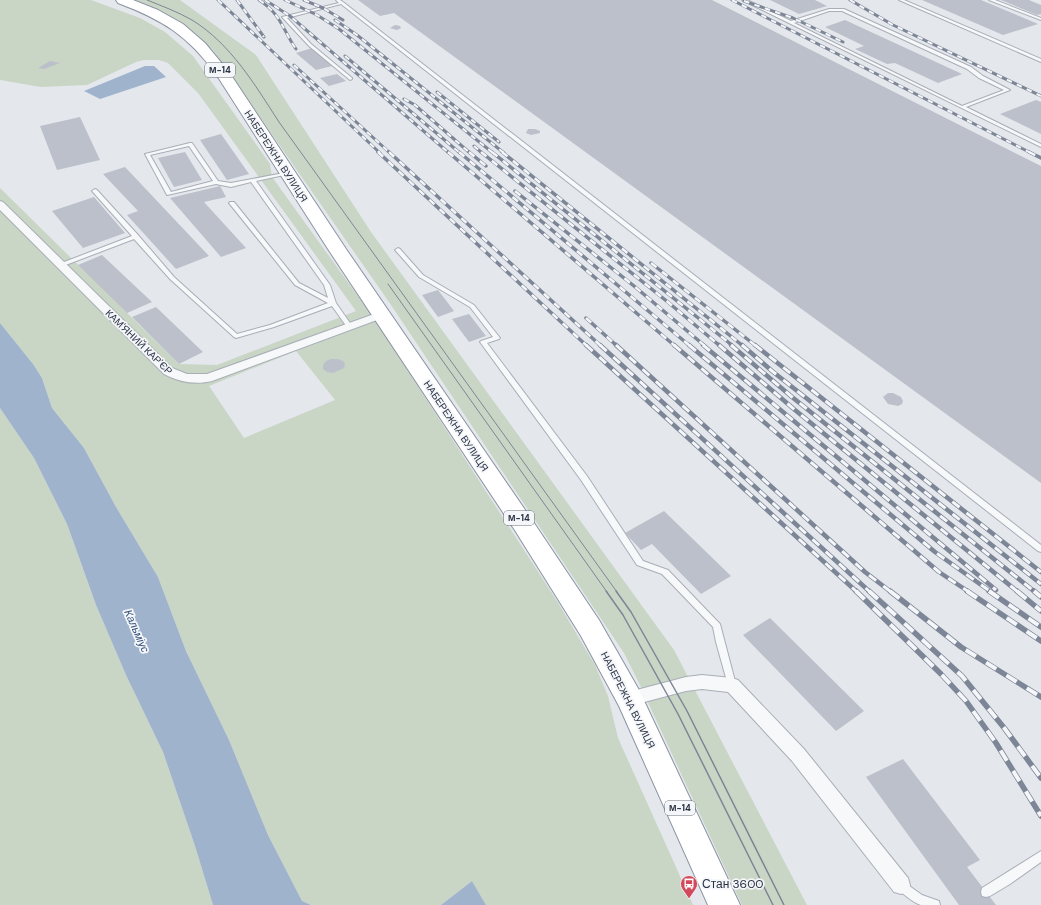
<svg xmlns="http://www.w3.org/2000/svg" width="1041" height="905" font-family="'DM Sans',sans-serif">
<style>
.green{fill:#c9d6c5;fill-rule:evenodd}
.water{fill:#9fb4cc}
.building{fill:#bbc0ca}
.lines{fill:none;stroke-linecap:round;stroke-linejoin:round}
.service-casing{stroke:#a9aeb7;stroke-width:2}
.minor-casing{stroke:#a9aeb7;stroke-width:2}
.trunk-casing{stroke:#8b94a3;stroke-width:2}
.service{fill:#f7f8fa;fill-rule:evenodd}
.minor{fill:#f7f8fa;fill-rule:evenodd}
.trunk{fill:#fff;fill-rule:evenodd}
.tram-far1{stroke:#7d8696;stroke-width:1}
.tram{stroke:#7d8696;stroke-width:1.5}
.rail-far3-casing{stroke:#7d8696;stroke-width:3}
.rail-far2-casing{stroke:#7d8696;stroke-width:3.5}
.rail-far1-casing{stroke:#7d8696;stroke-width:4.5}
.rail-casing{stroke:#7d8696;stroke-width:5.5}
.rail-far3{stroke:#f4f6f9;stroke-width:2;stroke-dasharray:5.5;stroke-linecap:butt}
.rail-far2{stroke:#f4f6f9;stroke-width:2.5;stroke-dasharray:7;stroke-linecap:butt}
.rail-far1{stroke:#f4f6f9;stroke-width:3;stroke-dasharray:9;stroke-linecap:butt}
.rail{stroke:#f4f6f9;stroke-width:4;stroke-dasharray:12;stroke-linecap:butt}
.labels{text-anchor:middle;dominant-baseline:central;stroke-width:3.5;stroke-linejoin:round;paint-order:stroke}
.shield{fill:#f4f6f9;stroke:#676e7b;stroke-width:1}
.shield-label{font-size:9px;font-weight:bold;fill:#2b3445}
.street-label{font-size:10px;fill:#2b3445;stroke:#f4f6f9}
.water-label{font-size:11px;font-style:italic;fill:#34527a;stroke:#f4f6f9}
.near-poi-label{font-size:12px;fill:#2b3445;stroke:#f4f6f9;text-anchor:start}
</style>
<rect width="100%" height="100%" fill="#e4e7ec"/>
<path class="green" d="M0,0H91L140,18L165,32L193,56L270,164L272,177L373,317L557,601L595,665L608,696L618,738L693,905H486L472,881L441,905H311L302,901L268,835L229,740L186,651L158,577L116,507L84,448L52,408L42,378L33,364L0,323V188L179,364L217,365L356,311L198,93L168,63L159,60H144L136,62L87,85L41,87L0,80ZM296,351L335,400L244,438L209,386Z
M127,0H180L256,55L371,232L674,650L807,905H742L639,683L624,653L389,302L213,50L184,26Z
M0,408L34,458L67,524L96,605L126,675L163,752L195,846L213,905H0Z"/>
<path class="water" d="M145,66H154L166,77L100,99L84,91Z
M0,323L33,364L42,378L52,408L84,448L116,507L158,577L186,651L229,740L268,835L302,901L311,905H213L195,846L163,752L126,675L96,605L67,524L34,458L0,408Z
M472,881L486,905H441Z"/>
<path class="building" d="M358,0H712L1041,166V483L394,13L380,16Z
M770,0H815L827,6L799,14Z
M922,0H981L1038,24L1003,35Z
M1001,0H1029L1041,5V14L1037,15Z
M845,20L962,74L938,83L895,63L887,64L855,49L864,46L825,27Z
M395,25L400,26L401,28L397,30L390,28Z
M312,48L332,66L316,70L296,53Z
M50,61L60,63L44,69L38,68Z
M337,74L346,81L329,86L320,78Z
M1036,100L1041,102V134L1000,114Z
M80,117L100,160L57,170L40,126Z
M528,129H535L540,131V133L531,135L526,133Z
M221,134L249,174L227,180L200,140Z
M185,152L202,180L174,187L158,158Z
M125,167L209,256L176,269L127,215L138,211L103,174Z
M220,186L226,197L204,202L246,248L221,257L170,198Z
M94,197L125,233L83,248L52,211Z
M102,255L152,302L127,313L78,265Z
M438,290L454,311L438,317L422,295Z
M156,307L203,352L179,364L132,317Z
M469,314L486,336L469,342L452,319Z
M331,359H338L343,361L345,364L344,368L333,373L327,372L323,369V365L326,361Z
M888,393H893L901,397L903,401L902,404L898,406L888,404L883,397Z
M664,511L731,576L701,594L652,544L641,550L625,533Z
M770,618L864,711L836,731L743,635Z
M903,759L980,860L967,867L996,905H959L866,777Z"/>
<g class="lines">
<defs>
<path id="service" d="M336,0H340L343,2L1041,545V552L1038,551L341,4L287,18L311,44L352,78V79L350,80L309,46L282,17L339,3Z
M742,0H747L791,21L829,9H844L971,67L983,76L1010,90L966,107L1041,144V147ZM829,11H842L967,69L979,78L1004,90L962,106L794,23Z
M899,0H904L1041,59V62Z
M989,0H995L1041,18V20Z
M190,143H192L218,181L231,183L289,172V174L256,181L330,285L336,303L352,326L351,327H347L332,306L274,327L236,338L234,337L170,279L134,239L63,266H59V264L132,236L93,192L92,191L95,189L97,190L138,235L174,277L237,334L270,325L328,303L295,285L229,203L230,202H234L299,283L328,298L324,285L251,182L231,187L216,184L167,195L145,154ZM189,146L213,181L171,192L150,155Z
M398,248L400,249L423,275L474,305L500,338L499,339L487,343L587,476L643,561L668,570L720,624L736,685L735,688L732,689L729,688L728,685L716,642L713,627L662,574L637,565L581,480L480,342L481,341L493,337L470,307L419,277L396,251L395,250Z
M1041,851V862L1010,884L990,896L986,897L982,896L981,892L982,888Z
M901,880L922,895L939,901L940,905C934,905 927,905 921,905C914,903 898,891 896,885L897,881Z"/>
<path id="minor" d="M0,201L3,202L172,368L187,374H207L377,313H385L387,315L385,317L212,381C196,385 179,382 164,374L0,210Z
M702,675L732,678L738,680L804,749L908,878L910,885L908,892L901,894L894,892L792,761L728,692L702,689L686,691L629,706L623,704L621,699L623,694L629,692L686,677Z"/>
<path id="trunk" d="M116,0H133L158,10L183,24L205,43L229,72L346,249L532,520L599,620L639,690L740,905H708L619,706L581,636L516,532L328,249L216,74C187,35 163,20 118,3Z"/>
</defs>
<use href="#service" class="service-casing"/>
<use href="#minor" class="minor-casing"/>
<use href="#trunk" class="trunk-casing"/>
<use href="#service" class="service"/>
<use href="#minor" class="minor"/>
<use href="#trunk" class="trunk"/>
<path class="tram-far1" d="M147,0C162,6 178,12 192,20C231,44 255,85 279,122L617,592
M388,284L607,592"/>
<path class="tram" d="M606,591L623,615L678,714L773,905
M616,591L631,612L687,711L784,905"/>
<defs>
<path id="rail-far3" d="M218,0L380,153
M237,0L264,37
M259,0C282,15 282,29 296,49
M265,0L290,16L449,153
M285,0L317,15L339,29L493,153
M304,0L323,8L343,20
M732,0L1031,153
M850,0L893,25L1041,96
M744,1L793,18L843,42
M335,20L357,35L504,153
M345,56L460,153
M294,65L390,153
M437,92L499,142
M404,99L415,105L470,153
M474,146L482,153"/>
<path id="rail-far2" d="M378,152L587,346
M389,152L601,346
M448,152L675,346
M459,152L690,346
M469,152L486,166
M481,152L669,303L720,346
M492,152L733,346
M502,152L743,346
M1029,152L1041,158
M515,191L634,286L705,346
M651,263L756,346
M586,318L617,346"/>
<path id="rail-far1" d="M586,345L857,592
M600,345L870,592
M616,345L865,572L891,592
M674,345L939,572L969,592
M689,345L935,552L991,592
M703,345L996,590
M719,345L795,410L1018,592
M731,345L792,397L1035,592
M742,345L772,371L1041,584
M755,345L1041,572"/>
<path id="rail" d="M856,591L941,674L966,701L996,743L1041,816
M869,591L962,676L1005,729L1041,778
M890,591L961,647L1041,697
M967,591L1041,641
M989,591L1041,627
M1017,591L1041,611
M1034,591L1041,597"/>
</defs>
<use href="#rail-far3" class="rail-far3-casing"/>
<use href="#rail-far2" class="rail-far2-casing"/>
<use href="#rail-far1" class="rail-far1-casing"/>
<use href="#rail" class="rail-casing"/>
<use href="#rail-far3" class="rail-far3"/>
<use href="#rail-far2" class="rail-far2"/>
<use href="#rail-far1" class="rail-far1"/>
<use href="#rail" class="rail"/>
</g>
<defs>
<symbol id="bus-pin" viewBox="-11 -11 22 30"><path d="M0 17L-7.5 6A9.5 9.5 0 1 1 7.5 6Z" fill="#d1495b" stroke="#f4f6f9"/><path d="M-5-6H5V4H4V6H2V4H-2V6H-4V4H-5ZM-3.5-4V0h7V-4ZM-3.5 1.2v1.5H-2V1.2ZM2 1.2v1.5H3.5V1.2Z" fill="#fff"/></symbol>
</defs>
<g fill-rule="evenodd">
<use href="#bus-pin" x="679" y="874" width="20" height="27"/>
</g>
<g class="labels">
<g class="shield">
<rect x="205" y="63" width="30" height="14" rx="3"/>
<rect x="504" y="511" width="30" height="14" rx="3"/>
<rect x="665" y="801" width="30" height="14" rx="3"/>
</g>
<g class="shield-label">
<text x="220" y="70">М-14</text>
<text x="519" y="518">М-14</text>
<text x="680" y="808">М-14</text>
</g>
<g class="street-label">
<text transform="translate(276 156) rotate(57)">НАБЕРЕЖНА ВУЛИЦЯ</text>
<text transform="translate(139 342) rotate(44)">КАМ'ЯНИЙ КАР'ЄР</text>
<text transform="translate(456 426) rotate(56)">НАБЕРЕЖНА ВУЛИЦЯ</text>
<text transform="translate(628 700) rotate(63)">НАБЕРЕЖНА ВУЛИЦЯ</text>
</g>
<g class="water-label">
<text transform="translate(137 631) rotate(66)">Кальміус</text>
</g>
<g class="near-poi-label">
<text x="702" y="884">Стан 3600</text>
</g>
</g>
</svg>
